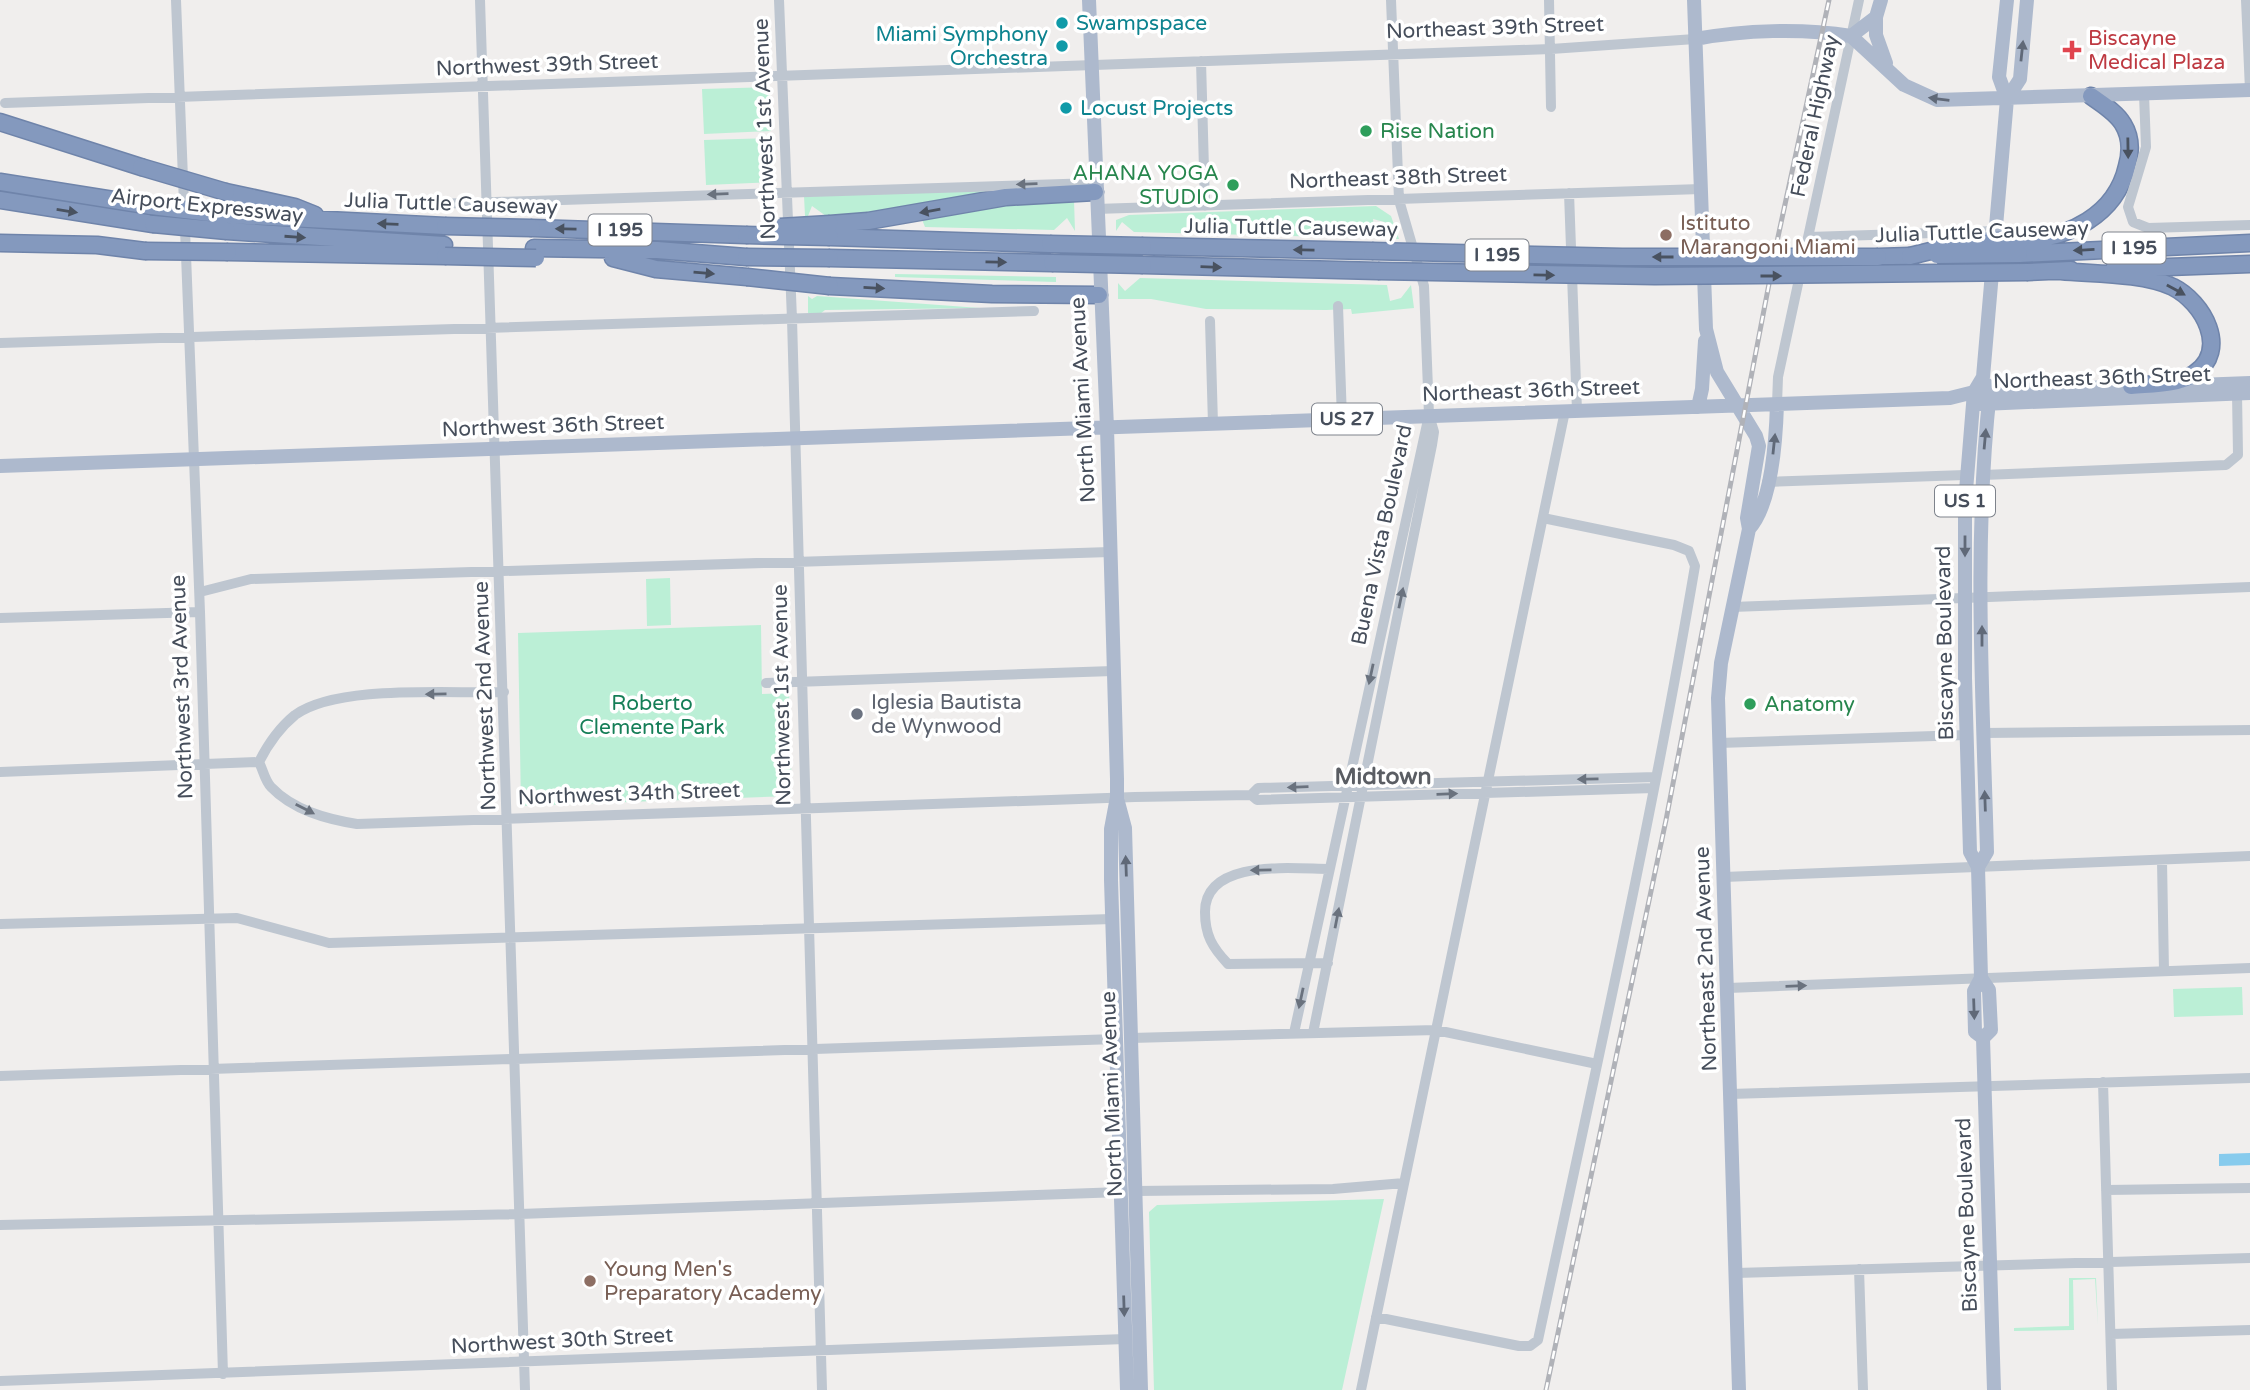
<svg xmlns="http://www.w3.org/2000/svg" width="2250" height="1390" font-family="'Varela Round',sans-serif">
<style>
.green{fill:#bbefd6}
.water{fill:#87cbed}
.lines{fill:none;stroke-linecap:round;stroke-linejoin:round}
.highway-casing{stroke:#6f84aa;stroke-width:19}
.minor{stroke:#bec6d0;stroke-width:10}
.major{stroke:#adb9cd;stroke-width:14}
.highway{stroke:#8499be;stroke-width:16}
.rail-casing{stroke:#b0b2b8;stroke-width:5}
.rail{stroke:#fff;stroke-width:2.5;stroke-dasharray:8;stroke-linecap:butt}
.highway-bridge-casing{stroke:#6f84aa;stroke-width:19;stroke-linecap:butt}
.highway-bridge{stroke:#8499be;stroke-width:16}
.oneway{fill:#606978}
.oneway2{fill:#495260}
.oneway3{fill:#6a727e}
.culture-dot{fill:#0f9aa8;stroke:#fff;stroke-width:2.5}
.health-dot{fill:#e0444e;stroke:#fff;stroke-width:2.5}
.leisure-dot{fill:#2e9e5b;stroke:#fff;stroke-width:2.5}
.education-dot{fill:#8d6e63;stroke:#fff;stroke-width:2.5}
.worship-dot{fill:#6b7280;stroke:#fff;stroke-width:2.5}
.labels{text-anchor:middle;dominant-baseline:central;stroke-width:7;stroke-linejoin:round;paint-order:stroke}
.shield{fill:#fff;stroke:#7e838c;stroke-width:2}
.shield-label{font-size:19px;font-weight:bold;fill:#464e5b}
.culture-label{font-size:21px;fill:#0d838f;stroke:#fff;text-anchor:start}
.street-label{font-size:21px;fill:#464e5b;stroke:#fff}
.health-label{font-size:21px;fill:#be3a42;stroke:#fff;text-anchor:start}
.leisure-label{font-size:21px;fill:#27864d;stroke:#fff;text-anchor:start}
.education-label{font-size:21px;fill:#785e54;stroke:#fff;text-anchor:start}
.worship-label{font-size:21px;fill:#5b616d;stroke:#fff;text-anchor:start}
.park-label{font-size:21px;fill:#157e57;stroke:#fff}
.neighbourhood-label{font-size:23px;font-weight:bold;fill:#5a5d63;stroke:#fff}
</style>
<rect width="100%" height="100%" fill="#f0eeed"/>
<path class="green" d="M769,87L771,131L704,134L702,89Z
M771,138L773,182L706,185L704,140Z
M1042,187L895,211L826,216L812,206L808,216H805L804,196Z
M1074,200L1075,231L1067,218L1054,230L925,227L921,217L1000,203Z
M1376,206L1391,216L1399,239H1395L1388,223L1373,219L1375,238L1134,232L1122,222L1116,231V220L1129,215Z
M895,274L1056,277V282L895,277Z
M1140,278L1387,285L1390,301L1401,298L1411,285L1414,308L1352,314L1351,309L1326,310L1206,309L1151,299H1118V283L1125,291Z
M808,296L812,299L817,296L980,308L825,310L820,314L808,313Z
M670,578L671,625L647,626L646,579Z
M761,625L762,694L789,693L792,796L521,806L518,633Z
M2242,987L2243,1015L2174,1017L2173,989Z
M1384,1199L1342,1390H1154L1149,1212L1157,1205Z
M2069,1278H2096L2098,1325L2095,1279L2073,1280L2074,1330L2014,1331V1328L2069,1326Z"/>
<path class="water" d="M2250,1153V1165L2219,1166V1154Z"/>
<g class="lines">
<defs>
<path id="highway" d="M0,122L141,167
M0,182L151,206
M226,192L295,207L315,215
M0,200L153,224
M227,215L445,226
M830,224L868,221L1006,197L1095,192
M532,228L746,235
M227,231L444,245
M830,237L1050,244
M2021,240C2068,239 2116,215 2127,166C2131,152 2131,137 2123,124C2116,112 2102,104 2091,96
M0,243L97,245L145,251
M1143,246L1372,251
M534,248L657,250L746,257
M228,252L445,256
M2019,254L2250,243
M1878,257L1910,256
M613,258L656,269L747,277
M830,258L1052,263
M1143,265L1378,271
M2114,269L2250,264
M2061,271C2094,274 2143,273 2173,287C2203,302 2230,350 2194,374C2177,385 2150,384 2131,386
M2028,272L2071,270
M830,286L992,294L1099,295"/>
</defs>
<use href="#highway" class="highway-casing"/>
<path class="minor" d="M176,0L200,612L223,1374
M480,0L525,1390
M779,0L792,319L822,1390
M1549,0L1551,107
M2246,0L2250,90
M1201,61L1205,206
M2144,94L2146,147L2128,207L2133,222L2148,228L2250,225
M5,103L1551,49L1695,39
M1569,193L1577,411
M403,205L1095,183
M1096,209L1701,189
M1809,237L1996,231
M1338,306L1342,419
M1210,321L1213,424
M0,343L1034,311
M1777,404L1778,377L1859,0
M1983,475L2226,465L2238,455L2237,393
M1767,482L1965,475
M200,592L251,579L1110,552
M1732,607L2250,587
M0,618L200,612
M766,683L1113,671
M1983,733L2250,730
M1719,743L1966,735
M259,762C263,770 265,781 271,787C293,810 326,819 357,824L1135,797L1251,795L1257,800L1654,788
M259,762C268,744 279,728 295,715C338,684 450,694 504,692
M0,772L259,762
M1251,795L1258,788L1656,777
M2162,861L2164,971
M1724,877L2250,856
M0,924L237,918L329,943L1112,919
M1328,963L1228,964C1212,947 1205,935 1205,912C1205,858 1294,869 1329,869
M1728,988L2250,968
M1294,1033L1429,415L1424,286L1399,200L1391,0
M1313,1033L1432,445L1434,432L1429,415
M1131,1038L1436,1030L1597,1064
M0,1076L1116,1039
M2103,1082L2112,1390
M1730,1094L2250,1078
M2106,1190L2250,1188
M1136,1191L1333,1189L1404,1183
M0,1225L520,1214L1121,1192
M1859,1269L1863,1390
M1736,1273L2250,1258
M1376,1317L1519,1346H1530L1538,1340C1593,1082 1651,825 1695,566L1689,551L1674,545L1543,518
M2111,1334L2250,1330
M0,1381L1125,1339
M1361,1390L1565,411"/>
<path class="major" d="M1089,0L1107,428L1117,779V797L1111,829V880L1127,1390
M1694,0L1706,329L1717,372L1756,436L1759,446L1747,518L1749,529L1721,663L1718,698L1739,1390
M1876,17V35L1886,63
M1851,36L1904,85L1937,100L2250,90
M1695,39C1744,30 1802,28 1851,36L1876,17L1881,0
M2007,99L2020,79L2027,0
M2171,386L2250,383
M1982,404L2250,393
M1698,407L1702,389L1705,341
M0,466L1950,398L1974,392L2140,386
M1749,529C1772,504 1776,438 1777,404
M1118,802L1125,828L1141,1390
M1978,867L1987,852C1983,699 1973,544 1990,391L1987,385
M1981,978L1974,991L1975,1032L1983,1038
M1994,1390L1983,1038L1991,1030L1989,990L1981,978L1978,867L1970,852L1965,678V503L1974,392L1983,377L2007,99L1999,77L2007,0"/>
<use href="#highway" class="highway"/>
<defs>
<path id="rail" d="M1546,1390L1666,820L1778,237L1829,0"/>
</defs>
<use href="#rail" class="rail-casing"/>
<use href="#rail" class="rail"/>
<defs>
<path id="highway-bridge" d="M141,167L226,192
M151,206L227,215
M153,224L227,231
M445,226L532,228
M780,227L830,224
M746,235L830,237
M1050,244L1143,246
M145,251L228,252
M1372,251L1622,257H1878
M1937,255L2019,254
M445,256L536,258
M1910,256L1963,243L2021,240
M746,257L830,258
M1052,263L1143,265
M1378,271L1655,276L2028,272
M747,277L830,286"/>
</defs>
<use href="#highway-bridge" class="highway-bridge-casing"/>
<use href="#highway-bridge" class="highway-bridge"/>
</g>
<defs><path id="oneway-solid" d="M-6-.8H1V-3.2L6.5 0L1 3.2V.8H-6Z" transform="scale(1.75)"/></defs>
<g class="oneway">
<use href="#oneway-solid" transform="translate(2022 51) rotate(-84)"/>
<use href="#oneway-solid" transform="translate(1939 99) rotate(-173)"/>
<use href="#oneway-solid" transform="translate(1985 439) rotate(-85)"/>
<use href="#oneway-solid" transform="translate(1774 444) rotate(-84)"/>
<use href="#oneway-solid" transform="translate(1965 546) rotate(90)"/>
<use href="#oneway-solid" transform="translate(1982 636) rotate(-90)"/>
<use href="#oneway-solid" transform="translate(1985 801) rotate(-92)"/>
<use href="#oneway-solid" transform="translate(1126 866) rotate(-92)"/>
<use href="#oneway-solid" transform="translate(1974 1009) rotate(88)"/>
<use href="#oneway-solid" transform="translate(1124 1306) rotate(88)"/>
</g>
<g class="oneway2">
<use href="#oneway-solid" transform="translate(2128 148) rotate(89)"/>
<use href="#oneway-solid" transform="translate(67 211) rotate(9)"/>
<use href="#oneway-solid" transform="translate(930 211) rotate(170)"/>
<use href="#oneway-solid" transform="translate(388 224) rotate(-178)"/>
<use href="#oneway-solid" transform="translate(566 229) rotate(-179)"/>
<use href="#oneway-solid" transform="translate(295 237) rotate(4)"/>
<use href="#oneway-solid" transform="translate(1304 250) rotate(-179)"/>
<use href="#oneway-solid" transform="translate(2084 250) rotate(177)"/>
<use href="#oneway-solid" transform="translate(1663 257) rotate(-180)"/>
<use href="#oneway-solid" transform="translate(996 262) rotate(1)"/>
<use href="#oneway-solid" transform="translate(1211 267) rotate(2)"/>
<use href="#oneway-solid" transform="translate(704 273) rotate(5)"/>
<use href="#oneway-solid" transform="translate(1544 275) rotate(1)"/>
<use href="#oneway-solid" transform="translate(1771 276)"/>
<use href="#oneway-solid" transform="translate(874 288) rotate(3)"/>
<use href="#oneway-solid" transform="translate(2176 290) rotate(29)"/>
</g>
<g class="oneway3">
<use href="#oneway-solid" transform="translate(1027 184) rotate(178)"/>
<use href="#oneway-solid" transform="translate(718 194) rotate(178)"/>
<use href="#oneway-solid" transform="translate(1401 598) rotate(-78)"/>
<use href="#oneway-solid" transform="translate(1371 674) rotate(102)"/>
<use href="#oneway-solid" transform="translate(436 694) rotate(179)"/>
<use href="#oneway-solid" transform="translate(1588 779) rotate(179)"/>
<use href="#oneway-solid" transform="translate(1298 787) rotate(178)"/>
<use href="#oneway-solid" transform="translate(1447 794) rotate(-2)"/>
<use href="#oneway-solid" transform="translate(305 809) rotate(27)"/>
<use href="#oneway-solid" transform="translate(1261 870) rotate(179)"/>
<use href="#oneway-solid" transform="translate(1337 918) rotate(-79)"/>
<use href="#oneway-solid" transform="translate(1796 986) rotate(-2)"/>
<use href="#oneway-solid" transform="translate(1301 998) rotate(102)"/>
</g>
<g class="culture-dot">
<circle cx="1062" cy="23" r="7"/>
<circle cx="1062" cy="46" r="7"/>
<circle cx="1066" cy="108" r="7"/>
</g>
<path class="health-dot" d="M2068.5 39.5h7v7h7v7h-7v7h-7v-7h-7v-7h7z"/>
<g class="leisure-dot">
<circle cx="1366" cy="131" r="7"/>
<circle cx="1233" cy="185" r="7"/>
<circle cx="1750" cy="704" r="7"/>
</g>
<g class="education-dot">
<circle cx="1666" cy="235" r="7"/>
<circle cx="590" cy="1281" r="7"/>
</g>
<circle class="worship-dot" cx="857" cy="714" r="7"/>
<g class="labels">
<g class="shield">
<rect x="588.5" y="214.5" width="63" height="31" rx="5"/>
<rect x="2102.5" y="232.5" width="63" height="31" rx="5"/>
<rect x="1465.5" y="239.5" width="63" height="31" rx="5"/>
<rect x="1312" y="403.5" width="70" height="31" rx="5"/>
<rect x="1935" y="485.5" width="60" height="31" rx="5"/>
</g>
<g class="shield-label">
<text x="620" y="230">I 195</text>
<text x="2134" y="248">I 195</text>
<text x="1497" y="255">I 195</text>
<text x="1347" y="419">US 27</text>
<text x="1965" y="501">US 1</text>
</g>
<g class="culture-label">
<text x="1076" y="23">Swampspace</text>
<text x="1048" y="34" text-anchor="end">Miami Symphony<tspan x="1048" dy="24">Orchestra</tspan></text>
<text x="1080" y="108">Locust Projects</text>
</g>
<g class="street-label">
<text transform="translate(1495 28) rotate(-2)">Northeast 39th Street</text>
<text transform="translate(547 65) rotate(-2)">Northwest 39th Street</text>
<text transform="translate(1815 116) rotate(-78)">Federal Highway</text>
<text transform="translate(765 129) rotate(-92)">Northwest 1st Avenue</text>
<text transform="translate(1398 178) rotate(-2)">Northeast 38th Street</text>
<text transform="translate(451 204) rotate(2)">Julia Tuttle Causeway</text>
<text transform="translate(207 206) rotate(6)">Airport Expressway</text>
<text transform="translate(1291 228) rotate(1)">Julia Tuttle Causeway</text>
<text transform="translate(1982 232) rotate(-2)">Julia Tuttle Causeway</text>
<text transform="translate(2102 378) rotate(-2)">Northeast 36th Street</text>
<text transform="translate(1531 391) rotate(-2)">Northeast 36th Street</text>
<text transform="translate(1083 400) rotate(-93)">North Miami Avenue</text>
<text transform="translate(553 426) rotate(-2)">Northwest 36th Street</text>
<text transform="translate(1382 535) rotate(-78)">Buena Vista Boulevard</text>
<text transform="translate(1945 643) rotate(-91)">Biscayne Boulevard</text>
<text transform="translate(182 687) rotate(-92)">Northwest 3rd Avenue</text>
<text transform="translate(782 695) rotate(-91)">Northwest 1st Avenue</text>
<text transform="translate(485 696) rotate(-92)">Northwest 2nd Avenue</text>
<text transform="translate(629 794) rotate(-2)">Northwest 34th Street</text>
<text transform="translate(1706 959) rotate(-92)">Northeast 2nd Avenue</text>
<text transform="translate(1112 1094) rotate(-92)">North Miami Avenue</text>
<text transform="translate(1967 1215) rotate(-92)">Biscayne Boulevard</text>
<text transform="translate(562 1341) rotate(-3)">Northwest 30th Street</text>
</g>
<g class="health-label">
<text x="2088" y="38">Biscayne<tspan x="2088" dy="24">Medical Plaza</tspan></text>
</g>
<g class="leisure-label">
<text x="1380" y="131">Rise Nation</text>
<text x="1219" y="173" text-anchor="end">AHANA YOGA<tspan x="1219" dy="24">STUDIO</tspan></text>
<text x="1764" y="704">Anatomy</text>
</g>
<g class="education-label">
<text x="1680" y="223">Istituto<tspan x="1680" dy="24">Marangoni Miami</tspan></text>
<text x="604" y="1269">Young Men's<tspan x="604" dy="24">Preparatory Academy</tspan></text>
</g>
<g class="worship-label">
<text x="871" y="702">Iglesia Bautista<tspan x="871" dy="24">de Wynwood</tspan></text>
</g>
<g class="park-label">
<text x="652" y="703">Roberto<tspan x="652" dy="24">Clemente Park</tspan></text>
</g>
<g class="neighbourhood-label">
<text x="1383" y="777">Midtown</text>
</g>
</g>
</svg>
